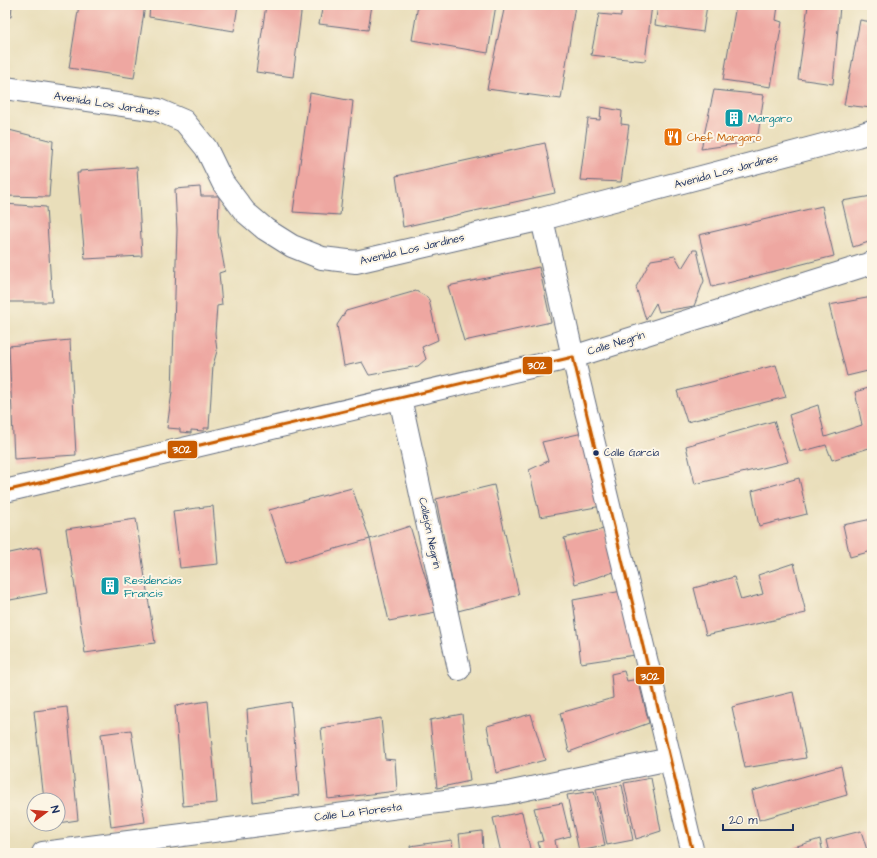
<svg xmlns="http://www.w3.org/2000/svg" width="877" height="858" font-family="'Architects Daughter',sans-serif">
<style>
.building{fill:#eea7a1}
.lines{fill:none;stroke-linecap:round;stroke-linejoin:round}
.minor-casing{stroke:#636c7e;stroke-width:24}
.minor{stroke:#fff;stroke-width:22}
.bus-1-casing{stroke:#fcf5e5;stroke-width:6}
.bus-1{stroke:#c95b00;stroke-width:3}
.bus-dot{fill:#1b2f5e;stroke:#fcf5e5;stroke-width:1.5}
.labels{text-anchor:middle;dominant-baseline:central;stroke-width:4;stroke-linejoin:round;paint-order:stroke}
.bus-label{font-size:10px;fill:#1b2f5e;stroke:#fcf5e5;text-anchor:start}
.street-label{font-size:11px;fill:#1b2f5e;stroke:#fcf5e5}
.culture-label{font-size:11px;fill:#0d838f;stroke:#fcf5e5;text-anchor:start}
.food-label{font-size:11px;fill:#c56008;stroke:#fcf5e5;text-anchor:start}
.line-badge{stroke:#fcf5e5;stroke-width:1.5}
.badge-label{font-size:11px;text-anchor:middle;font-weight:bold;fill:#fff}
</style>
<rect width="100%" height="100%" fill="#fcf5e5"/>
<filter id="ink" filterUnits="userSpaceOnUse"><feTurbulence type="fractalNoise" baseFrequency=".025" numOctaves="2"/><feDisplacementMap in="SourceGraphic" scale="8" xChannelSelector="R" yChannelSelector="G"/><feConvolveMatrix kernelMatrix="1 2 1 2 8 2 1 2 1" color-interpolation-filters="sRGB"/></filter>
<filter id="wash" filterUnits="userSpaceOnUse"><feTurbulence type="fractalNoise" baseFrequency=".012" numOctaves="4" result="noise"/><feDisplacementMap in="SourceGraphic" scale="16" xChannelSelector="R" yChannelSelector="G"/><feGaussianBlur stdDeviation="0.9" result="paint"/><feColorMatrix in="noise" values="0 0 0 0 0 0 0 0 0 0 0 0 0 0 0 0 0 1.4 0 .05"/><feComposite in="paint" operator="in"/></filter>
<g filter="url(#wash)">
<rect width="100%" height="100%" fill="#e9deba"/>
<g id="blocks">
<path class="building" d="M5,5H12L11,17L5,16Z
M79,5H145L134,78L69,68Z
M150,5H238L234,31L149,17Z
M266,5H302L293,77L256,72Z
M323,5H372L368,30L319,24Z
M418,5H496L488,53L412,40Z
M505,5H575L561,99L487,89Z
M621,5H652L645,61L591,55L599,14L621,16Z
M658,5H707L703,32L655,25Z
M736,5L778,6L776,20L782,22L771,87L723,80Z
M808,5L840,6L833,84L798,79Z
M860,20L872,22V108L844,105Z
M714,90L764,95L757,141L701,149Z
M310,93L353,101L340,215L293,212Z
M601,107L622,111L621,124L629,125L621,182L580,180L588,119L600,120Z
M5,129L53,141L49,197L5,196Z
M545,143L555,193L403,227L396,176Z
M137,167L142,256L85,259L77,173H80V171Z
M200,187L201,196H219L218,232L225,271L219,273L222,305L217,306L215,333L217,351L213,365L209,428H204V431L191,430V433L180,432V429L167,428L172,392L177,230L175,189Z
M872,196V241L853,247L842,201Z
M5,204L46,207L52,302H5Z
M822,206L834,256L712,287L699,235Z
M693,250H697L704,281L694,306L659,312L656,303L646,320L636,287L651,260L675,256L682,268Z
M539,267L551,322L464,341L448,286Z
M416,291L427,297L429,300L438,340L422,347L426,359L418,366L370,375H369L362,362L344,366L337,325L346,311Z
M872,297V370L847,376L829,305Z
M70,340L76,455L14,459L9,346Z
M776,365L786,397L687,422L677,391Z
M872,387V447L832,460L826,445L800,452L789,415L818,405L825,437L862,425L855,392Z
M774,421L788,462L695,484L686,446Z
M583,433L602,506L540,517L529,470L548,461L542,442Z
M799,478L807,514L759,526L752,491Z
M494,485L519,595L458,611L436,499Z
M352,488L370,539L286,563L269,510Z
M213,506L218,564L180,568L173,511Z
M136,519L155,643L85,653L66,529Z
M872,519V551L850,557L843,525Z
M410,526L436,612L389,621L370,539Z
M604,529L614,572L575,584L564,538Z
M38,547V549L40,548L47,593L5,601V554Z
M794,563L806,613L706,635L694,588L734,577L741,600L763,594L758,575Z
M622,591L635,655L581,663L573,600Z
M624,671L627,681L638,679L649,723L569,752L560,713L613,698L611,674Z
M793,692L806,758L745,768L732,707Z
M208,701L217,803L183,806L175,706Z
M291,702L299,795L253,802L247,709Z
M67,707L78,820L58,823V800H44L34,711Z
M462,714L470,781L437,788L430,720Z
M531,714L545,760L496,773L487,726Z
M381,718L385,759L395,760L397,791L328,799L321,728Z
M131,730L145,822L111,827L101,734Z
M841,766L847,795L759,820L752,791Z
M651,778L661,831L636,839L624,783Z
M622,785L633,840L607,845L596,789Z
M594,791L605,846L579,851L567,795Z
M562,803L570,836L555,840L557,853H541L538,842L543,841L534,808Z
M522,812L531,853H501L493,818Z
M482,831L483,851L495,850L496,853H461L459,834Z
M861,831L868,853H829L826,840Z
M820,839L823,853H795L794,847Z
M452,840L453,853H411L410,846Z"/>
</g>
</g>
<g filter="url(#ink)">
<use href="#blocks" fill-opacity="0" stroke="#636c7e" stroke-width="1"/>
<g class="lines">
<defs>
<path id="minor" d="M5,88L158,110L184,121L206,148L223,183L245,212L265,229L292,246L322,258L356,262L542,219L857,136L872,131
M542,219L573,357L693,853
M400,398L459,669
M5,491L573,357L872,263
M43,853L507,793L670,759"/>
</defs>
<use href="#minor" class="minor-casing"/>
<use href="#minor" class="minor"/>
<defs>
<path id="bus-1" d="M5,491L573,357L693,853"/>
</defs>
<use href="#bus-1" class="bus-1-casing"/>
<use href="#bus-1" class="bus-1"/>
</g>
</g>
<defs>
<symbol id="building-square" viewBox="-11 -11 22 22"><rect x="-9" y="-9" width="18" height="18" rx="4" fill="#0f9aa8" stroke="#fcf5e5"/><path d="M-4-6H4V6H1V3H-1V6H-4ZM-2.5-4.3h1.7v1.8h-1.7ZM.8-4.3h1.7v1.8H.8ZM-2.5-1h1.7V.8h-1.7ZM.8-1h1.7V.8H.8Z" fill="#fff"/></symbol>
<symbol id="restaurant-square" viewBox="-11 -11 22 22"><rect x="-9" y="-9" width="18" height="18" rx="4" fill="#e8710a" stroke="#fcf5e5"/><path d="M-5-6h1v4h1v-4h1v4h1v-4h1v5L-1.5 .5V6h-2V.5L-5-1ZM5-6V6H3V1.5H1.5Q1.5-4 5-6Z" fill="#fff"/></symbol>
</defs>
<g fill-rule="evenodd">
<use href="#building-square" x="723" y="107" width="22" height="22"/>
<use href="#restaurant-square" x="662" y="126" width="22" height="22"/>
<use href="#building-square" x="99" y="575" width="22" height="22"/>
</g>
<circle class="bus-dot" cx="596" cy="453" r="3.5"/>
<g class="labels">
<g class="bus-label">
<text x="604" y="453">Calle García</text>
</g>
<g class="street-label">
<text transform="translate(107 104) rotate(9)">Avenida Los Jardines</text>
<text transform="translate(726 171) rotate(-15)">Avenida Los Jardines</text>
<text transform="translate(412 249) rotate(-13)">Avenida Los Jardines</text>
<text transform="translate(616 343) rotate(-17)">Calle Negrín</text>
<text transform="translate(430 533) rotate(78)">Callejón Negrín</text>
<text transform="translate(358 812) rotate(-7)">Calle La Floresta</text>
</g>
<g class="culture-label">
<text x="748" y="118">Margaro</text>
<text x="124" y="580">Residencias<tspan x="124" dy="13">Francis</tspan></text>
</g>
<g class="food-label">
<text x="687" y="137">Chef Margaro</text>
</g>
</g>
<g class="line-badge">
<rect x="522" y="356" width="31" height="19" rx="4" fill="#c95b00"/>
<rect x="167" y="440" width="31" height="19" rx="4" fill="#c95b00"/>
<rect x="635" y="666" width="30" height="19" rx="4" fill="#c95b00"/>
</g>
<g class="badge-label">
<text x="537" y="369">302</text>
<text x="182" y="453">302</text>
<text x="650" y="680">302</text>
</g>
<rect width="877" height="858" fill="none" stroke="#fcf5e5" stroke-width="20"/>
<g transform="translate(46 812) rotate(74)"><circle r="19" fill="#fcf5e5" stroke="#a2a6af"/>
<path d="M0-3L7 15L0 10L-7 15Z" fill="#c8321e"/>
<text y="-6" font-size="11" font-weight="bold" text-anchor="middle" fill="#1b2f5e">N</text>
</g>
<path d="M723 824v6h70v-6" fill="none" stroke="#1b2f5e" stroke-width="2"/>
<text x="729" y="824" font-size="12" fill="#1b2f5e" stroke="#fcf5e5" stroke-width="3" paint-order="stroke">20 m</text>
</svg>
